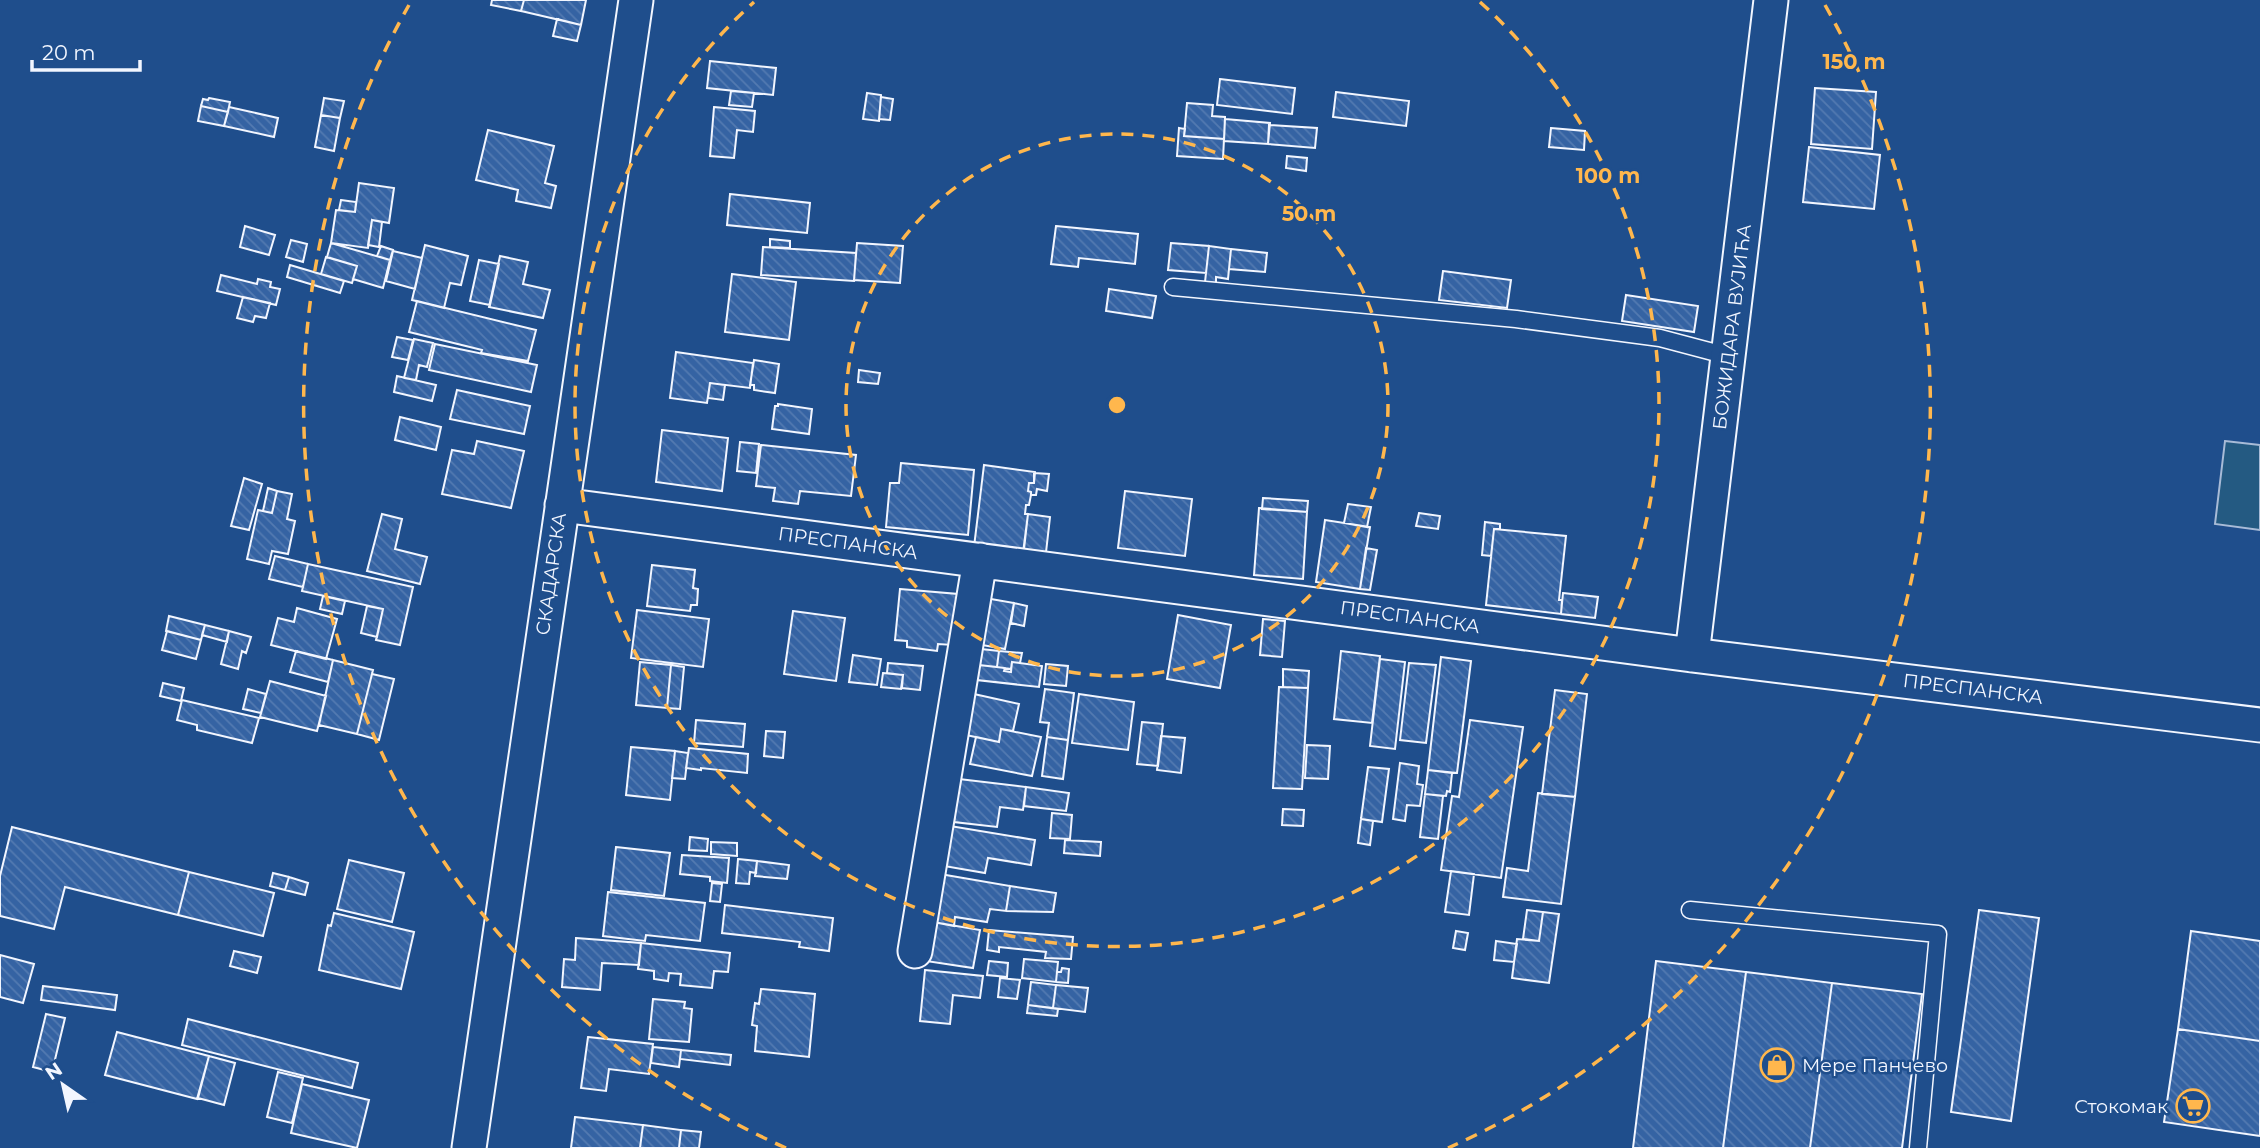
<svg xmlns="http://www.w3.org/2000/svg" width="2260" height="1148" font-family="Montserrat,sans-serif">
<style>
.green{fill:#245a82;stroke:#a8bbd7;stroke-width:2}
.building{fill:url(#building-back-hatch);stroke:#f2f6ff;stroke-width:2}
.lines{fill:none;stroke-linecap:round;stroke-linejoin:round}
.lane-casing{stroke:#f2f6ff;stroke-width:19}
.street-casing{stroke:#f2f6ff;stroke-width:37}
.lane{stroke:#1f4e8c;stroke-width:16}
.street{stroke:#1f4e8c;stroke-width:33}
.ring{fill:none;stroke:#ffb74d;stroke-width:3.5;stroke-dasharray:12 9}
.labels{text-anchor:middle;dominant-baseline:central;stroke-width:5;stroke-linejoin:round;paint-order:stroke}
.street-label{font-size:19px;fill:#f2f6ff;stroke:#1f4e8c}
.poi-label{font-size:19px;fill:#f2f6ff;stroke:#1f4e8c;text-anchor:start}
.centre{fill:#ffb74d;stroke:#1f4e8c;stroke-width:3.5}
.ring-label{font-size:21px;text-anchor:middle;font-weight:bold;fill:#ffb74d;stroke:#1f4e8c;stroke-width:5;stroke-linejoin:round;paint-order:stroke}
</style>
<defs>
<pattern id="building-back-hatch" width="6" height="6" patternUnits="userSpaceOnUse" patternTransform="scale(1.75)"><rect width="6" height="6" fill="#3563a3"/><path d="M-1 5l2 2M0 0l6 6M5-1l2 2" fill="none" stroke="#537ab1"/></pattern>
</defs>
<rect width="100%" height="100%" fill="#1f4e8c"/>
<path class="green" d="M2225,441L2260,445V530L2215,524Z"/>
<path class="building" d="M492,0H524L521,11L491,5Z
M524,0H586L581,25L521,11Z
M557,19L581,25L577,41L553,36Z
M710,61L776,68L773,95L707,88Z
M1220,79L1295,88L1292,114L1217,105Z
M1815,88L1876,92L1872,149L1811,144Z
M731,91L754,93L752,107L729,105Z
M1336,92L1409,101L1406,126L1333,117Z
M867,93L881,95L879,121L863,119Z
M881,97L893,99L890,120L879,119Z
M209,98L230,102L228,112L201,106L203,99L208,100Z
M324,98L344,101L340,118L321,115Z
M1187,103L1213,105L1212,116L1225,117L1224,139L1184,136Z
M201,106L228,112L224,126L198,121Z
M229,107L278,118L274,137L224,126Z
M714,107L755,111L753,132L737,130L734,158L710,156Z
M321,115L340,118L334,151L315,147Z
M1225,119L1270,123L1268,144L1224,141Z
M1269,125L1317,128L1315,148L1268,144Z
M1179,128L1185,129L1184,136L1224,139L1223,159L1177,156Z
M1551,128L1585,131L1584,150L1549,147Z
M488,130L554,146L545,183L556,186L551,208L516,201L518,190L476,180Z
M1809,147L1880,155L1874,209L1803,202Z
M1287,156L1307,158L1306,171L1286,168Z
M359,183L394,188L389,223L372,220L368,248L331,243L336,210L355,212Z
M730,194L810,203L807,233L727,225Z
M341,200L356,202L355,212L339,210Z
M372,220L382,222L379,247L368,245Z
M245,226L275,235L269,255L240,247Z
M1056,226L1138,234L1135,264L1079,258L1078,267L1051,264Z
M770,239L790,241V248L770,247Z
M291,240L307,244L303,262L286,257Z
M331,243L390,260L383,288L353,279L357,266L327,257Z
M857,243L903,246L900,283L854,280Z
M1171,243L1209,246L1206,273L1168,270Z
M425,245L468,256L461,285L450,283L444,308L412,300Z
M381,246L393,250L390,260L377,256Z
M1209,246L1231,249L1228,279L1216,277V283L1205,282Z
M763,247L856,253L854,281L761,275Z
M1231,249L1267,253L1265,272L1229,269Z
M393,251L422,258L415,289L386,281Z
M500,256L528,262L523,284L550,290L543,318L489,307Z
M326,257L357,266L352,283L321,274Z
M479,260L499,264L490,305L470,301Z
M290,265L344,281L340,293L287,277Z
M1443,271L1511,280L1507,308L1439,300Z
M732,274L796,282L789,340L725,332Z
M221,275L257,284L258,279L271,282L270,287L280,289L276,305L217,291Z
M1109,289L1156,296L1152,318L1106,311Z
M1626,295L1698,306L1694,332L1622,321Z
M243,297L270,303L266,318L255,316L253,322L237,318Z
M417,301L536,330L528,361L481,353L482,350L409,332Z
M397,337L413,340L408,360L392,357Z
M414,339L433,343L427,367L419,365L416,380L404,378Z
M435,344L537,365L531,392L429,370Z
M676,352L753,363L750,388L710,383L707,403L670,398Z
M754,360L779,364L775,393L754,390V385H750Z
M859,370L880,373L878,384L858,382Z
M397,376L436,385L432,401L394,392Z
M710,383L725,385L723,400L708,398Z
M457,390L530,406L524,434L450,419Z
M778,404L812,409L809,434L772,429L775,406H778Z
M400,417L441,427L436,450L395,440Z
M662,430L728,438L722,491L656,482Z
M477,441L524,451L511,508L442,494L452,450L474,454Z
M740,442L759,444L756,473L737,471Z
M761,445L856,455L851,496L800,491L798,504L773,501L775,488L756,486Z
M901,463L974,470L968,535L886,527L890,483H899Z
M984,465L1035,472L1034,483H1029L1028,491L1031,492V495L1029,505H1026L1025,514H1028L1023,553L974,547Z
M1034,473L1049,474L1047,491L1037,489L1036,495H1031V492L1028,491L1029,483H1034Z
M244,478L262,484L249,530L231,526Z
M268,488L277,491L272,513L263,511Z
M277,491L292,494L287,519L295,521L288,554L272,551L269,564L247,559L258,510L272,513Z
M1125,491L1192,499L1185,556L1118,548Z
M1263,498L1308,501L1307,512L1262,509Z
M1348,504L1371,507L1367,527L1344,523Z
M1259,508L1307,512L1303,579L1254,575Z
M1419,513L1440,516L1438,529L1416,526Z
M382,514L402,519L395,549L427,557L420,584L367,571Z
M1028,514L1050,517L1045,561L1023,558Z
M1325,520L1370,527L1360,589L1316,582Z
M1485,522L1500,524V529H1494L1491,556L1482,555Z
M1494,529L1566,536L1559,600H1562L1561,614L1486,605Z
M1366,548L1377,550L1370,590L1360,589Z
M275,556L308,564L303,587L269,579Z
M308,564L413,587L400,645L376,640L383,609L302,591Z
M652,565L695,570L693,588L698,589L697,605H691L690,611L647,606Z
M900,589L958,594L953,645L938,644L937,651L907,647V641L895,640Z
M1563,593L1598,597L1595,618L1561,614Z
M323,596L345,601L342,614L320,609Z
M991,599L1014,603L1005,649L982,645Z
M1014,603L1027,606L1024,626L1011,623Z
M367,606L383,609L377,637L361,633Z
M297,608L337,619L326,659L271,645L278,618L294,622Z
M637,610L709,619L703,667L631,658Z
M793,611L845,618L836,681L784,674Z
M1178,615L1231,625L1220,688L1167,679Z
M169,616L205,625L201,640L166,631Z
M1263,619L1285,621L1282,657L1260,655Z
M205,625L229,631L227,642L202,635Z
M167,631L201,640L196,659L162,650Z
M229,631L251,637L246,653L242,651L238,669L221,664Z
M981,649L999,651L997,667L979,665Z
M296,651L333,660L328,682L290,672Z
M999,651L1022,653L1020,663L1012,662L1011,669L997,667Z
M1341,651L1380,656L1372,723L1334,719Z
M853,655L881,659L877,685L849,682Z
M1441,657L1471,661L1457,773L1428,770Z
M1380,659L1405,662L1395,749L1370,746Z
M333,660L373,670L357,734L319,725Z
M640,662L671,665L667,708L636,705Z
M1012,662L1042,666L1039,687L977,680L979,665L1005,668L1004,671L1011,672Z
M888,663L923,666L920,690L902,688L903,675L887,673Z
M1409,663L1436,665L1426,743L1400,740Z
M1046,664L1068,666L1066,686L1044,684Z
M671,665L684,667L680,709L667,708Z
M1283,669L1309,671L1308,688L1283,687Z
M883,673L903,675L901,689L881,687Z
M372,674L394,679L379,740L357,734Z
M270,681L326,696L317,731L260,717Z
M163,683L184,688L181,701L160,696Z
M1279,687L1308,688L1302,789L1273,788Z
M248,689L266,694L261,713L243,709Z
M1045,689L1074,693L1068,740L1047,737L1049,723L1040,722Z
M1555,690L1587,694L1575,797L1542,794Z
M974,694L1019,704L1013,731L1001,729L999,742L966,735Z
M1079,694L1134,702L1128,750L1072,743Z
M182,700L259,718L252,743L197,730V725L177,720Z
M696,720L745,724L743,747L694,743Z
M1470,720L1523,727L1501,878L1441,870L1452,796L1459,797Z
M1142,722L1163,724L1158,766L1137,764Z
M1001,729L1041,737L1032,776L970,764L976,737L999,742Z
M766,731L785,732L783,758L764,756Z
M1161,736L1185,738L1181,773L1157,770Z
M1047,737L1068,740L1063,779L1042,776Z
M1307,745L1330,746L1328,779L1305,778Z
M631,747L675,751L670,800L626,795Z
M689,748L748,754L747,773L701,768V770L686,768Z
M675,751L688,753L685,779L672,778Z
M1400,763L1419,766L1417,784L1423,785L1420,806L1407,805L1405,821L1393,819Z
M1368,767L1389,769L1382,822L1361,819Z
M1428,770L1452,773L1450,792L1447,791L1446,796L1425,794Z
M959,779L1026,787L1023,810L1000,807L997,827L954,822Z
M1026,787L1069,793L1066,811L1024,806Z
M1538,793L1575,797L1561,904L1503,897L1507,868L1528,871Z
M1425,794L1443,796L1438,839L1420,837Z
M1283,809L1304,810L1303,826L1282,825Z
M1052,813L1072,815L1070,839L1050,838Z
M1361,819L1373,821L1370,845L1358,843Z
M950,826L1035,840L1031,865L988,858L985,873L944,866Z
M12,827L189,872L178,915L65,887L54,929L0,916V876Z
M690,837L708,839L707,851L689,850Z
M1065,840L1101,842L1100,856L1064,853Z
M711,842L737,843V856L711,854Z
M616,847L670,853L664,896L611,890Z
M682,855L729,858L727,883L710,881V877L680,874Z
M738,859L757,861L756,873L750,872L749,884L736,883Z
M349,860L404,873L392,922L337,909Z
M757,861L789,865L787,879L755,876Z
M1451,871L1474,874L1469,915L1445,912Z
M189,872L274,893L263,936L178,915Z
M273,873L289,877L285,890L270,886Z
M940,874L1010,886L1006,911L990,909L987,922L955,917L954,926L933,922Z
M289,877L308,883L305,895L285,890Z
M712,883L722,884L720,902L710,901Z
M1010,886L1056,893L1053,912L1006,911Z
M608,892L705,903L700,941L646,935L645,941L603,936Z
M725,905L833,918L829,951L799,947L800,942L722,933Z
M1527,910L1543,912L1539,941L1523,939Z
M1979,910L2039,918L2011,1121L1951,1112Z
M1543,912L1559,914L1549,983L1512,978L1517,939L1539,941Z
M334,913L414,932L401,989L319,970L328,925L331,926Z
M933,922L980,930L973,968L926,961Z
M989,930L1073,937L1071,959L1045,958L1046,952L999,947V952L987,950Z
M1456,931L1468,933L1465,950L1453,948Z
M2191,931L2260,941V1041L2178,1029Z
M576,938L641,943L639,965L602,963L600,990L562,987L564,959L575,960Z
M1496,941L1517,944L1514,962L1494,960Z
M641,943L730,953L728,972L714,971L712,988L680,985L681,974L669,973L668,981L654,979V971L638,969Z
M234,951L261,957L257,973L230,966Z
M0,955L34,964L23,1003L0,997Z
M1024,959L1058,962L1056,982L1022,978Z
M989,961L1008,963L1007,977L987,975Z
M1656,961L1746,972L1723,1148H1633Z
M1062,968L1069,969L1068,983L1056,982L1057,972H1061Z
M925,970L983,976L980,998L953,995L950,1024L920,1021Z
M1746,972L1832,983L1810,1148H1723Z
M1000,978L1020,980L1017,999L998,997Z
M1031,982L1056,985L1053,1008L1028,1005Z
M1832,983L1922,994L1902,1148H1810Z
M1056,985L1088,988L1085,1012L1053,1008Z
M43,986L117,995L115,1010L41,1000Z
M761,989L815,994L809,1057L755,1051L757,1026L752,1025L755,1003L759,1004Z
M653,999L685,1002L684,1008L692,1009L689,1042L649,1039Z
M1028,1005L1058,1009L1057,1016L1027,1013Z
M46,1014L65,1018L52,1072L33,1067Z
M188,1019L358,1063L352,1088L182,1045Z
M2178,1029L2260,1041V1136L2164,1122Z
M117,1032L209,1056L197,1099L105,1075Z
M588,1037L653,1044L649,1074L609,1069L606,1091L581,1088Z
M653,1047L681,1050L679,1067L651,1063Z
M681,1050L731,1055L730,1065L680,1059Z
M209,1056L235,1063L224,1105L198,1098Z
M278,1072L303,1078L292,1123L267,1117Z
M302,1084L369,1100L357,1148L291,1133Z
M575,1117L643,1125L640,1148H571Z
M643,1125L681,1130L679,1148H640Z
M681,1130L701,1132L699,1148H679Z"/>
<g class="lines">
<defs>
<path id="lane" d="M1173,287L1516,319L1660,338L1728,356
M1690,910L1938,934L1918,1148"/>
<path id="street" d="M562,505L1692,655L2260,725
M1692,655L1771,0
M915,951L980,560
M469,1148L636,0"/>
</defs>
<use href="#lane" class="lane-casing"/>
<use href="#street" class="street-casing"/>
<use href="#lane" class="lane"/>
<use href="#street" class="street"/>
</g>
<g class="ring">
<circle cx="1117" cy="405" r="271"/>
<path d="M1480 2A542 542 0 1 1 754 2"/>
<path d="M786 1148A813 813 0 0 1 409 5M1825 5A813 813 0 0 1 1448 1148"/>
</g>
<defs>
<symbol id="shop-ring" viewBox="-11 -11 22 22"><circle r="9.5" fill="#1f4e8c" stroke="#ffb74d" stroke-width="1.5"/><path d="M-5-2.5h2.3a2.7 3.5 0 0 1 5.4 0H5L5.5 6h-11ZM-1.5-2.5h3a1.5 2.3 0 0 0-3 0Z" fill="#ffb74d"/></symbol>
<symbol id="supermarket-ring" viewBox="-11 -11 22 22"><circle r="9.5" fill="#1f4e8c" stroke="#ffb74d" stroke-width="1.5"/><path d="M-6-5.5h2.5l.6 2H6L4.5 2H-2.5L-4.4-4H-6ZM-1.5 3.2a1.3 1.3 0 1 0 .1 0ZM3 3.2a1.3 1.3 0 1 0 .1 0Z" fill="#ffb74d"/></symbol>
</defs>
<g fill-rule="evenodd">
<use href="#shop-ring" x="1758" y="1046" width="38" height="38"/>
<use href="#supermarket-ring" x="2174" y="1087" width="38" height="38"/>
</g>
<g class="labels">
<g class="street-label">
<text transform="translate(1732 327) rotate(-83)">БОЖИДАРА ВУЈИЋА</text>
<text transform="translate(848 543) rotate(8)">ПРЕСПАНСКА</text>
<text transform="translate(551 574) rotate(-82)">СКАДАРСКА</text>
<text transform="translate(1410 617) rotate(8)">ПРЕСПАНСКА</text>
<text transform="translate(1973 689) rotate(7)">ПРЕСПАНСКА</text>
</g>
<g class="poi-label">
<text x="1802" y="1065">Мере Панчево</text>
<text x="2168" y="1106" text-anchor="end">Стокомак</text>
</g>
</g>
<circle cx="1117" cy="405" r="10" class="centre"/>
<g class="ring-label">
<text x="1854" y="69">150 m</text>
<text x="1608" y="183">100 m</text>
<text x="1309" y="221">50 m</text>
</g>
<g transform="translate(63 1085) rotate(326)" stroke="#1f4e8c" stroke-width="5" paint-order="stroke">
<path d="M0-5L12 26L0 18L-12 26Z" fill="#f2f6ff"/>
<text y="-10" font-size="19" font-weight="bold" text-anchor="middle" fill="#f2f6ff">N</text>
</g>
<path d="M32 60v10h108v-10" fill="none" stroke="#f2f6ff" stroke-width="3.5"/>
<text x="42" y="60" font-size="21" fill="#f2f6ff" stroke="#1f4e8c" stroke-width="5" paint-order="stroke">20 m</text>
</svg>
